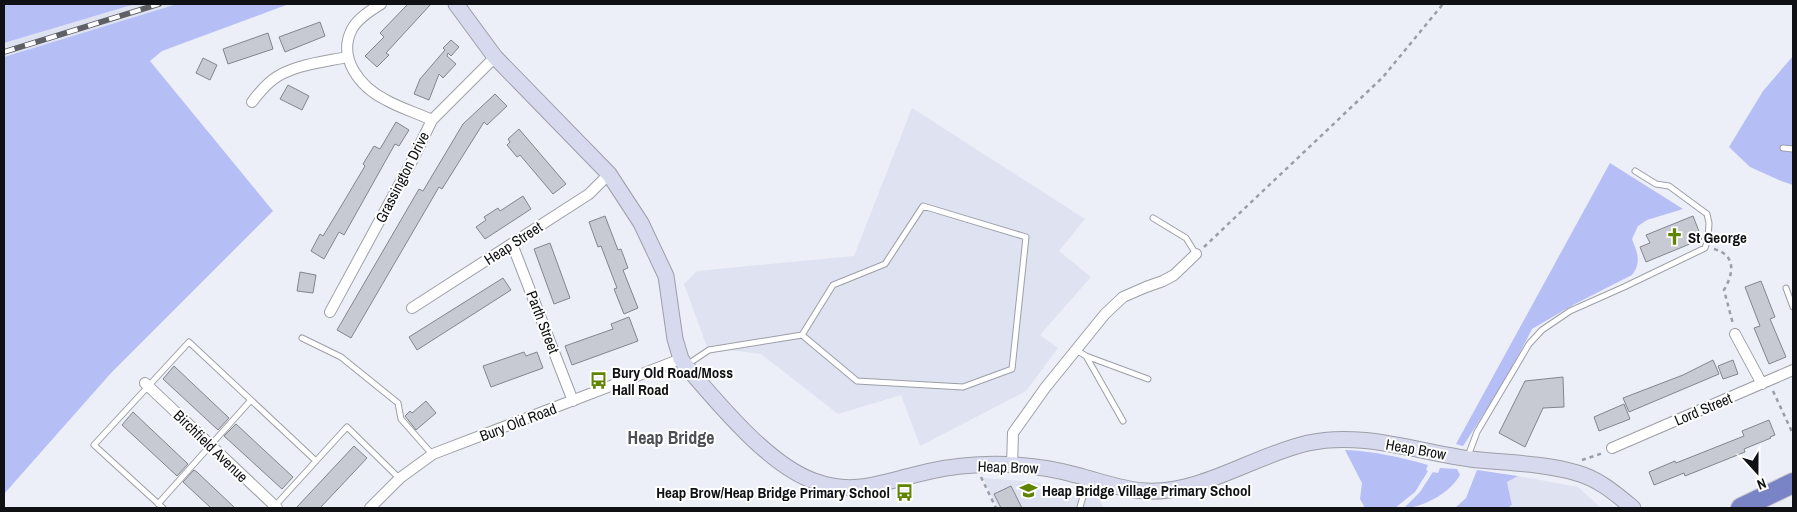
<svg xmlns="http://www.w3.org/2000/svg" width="1797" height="512" font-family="'Archivo Narrow',sans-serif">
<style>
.built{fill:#dee2f1}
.green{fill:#b6bff5}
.building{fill:#c8cad3;stroke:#83858d}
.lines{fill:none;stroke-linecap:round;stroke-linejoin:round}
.lane-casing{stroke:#9d9fa7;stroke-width:7}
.street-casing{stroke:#9d9fa7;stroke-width:12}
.secondary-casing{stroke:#9d9fa7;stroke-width:17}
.highway-casing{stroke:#cfcfd0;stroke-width:22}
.path{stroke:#9c9ea5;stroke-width:2.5;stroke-dasharray:4 4;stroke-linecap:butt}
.lane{stroke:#fff;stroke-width:5}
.street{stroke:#fff;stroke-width:10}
.secondary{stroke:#d7daee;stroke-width:15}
.highway{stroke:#7984c7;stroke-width:20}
.rail-casing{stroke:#5f6066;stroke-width:5.5}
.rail{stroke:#fff;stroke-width:4;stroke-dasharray:11;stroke-linecap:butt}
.labels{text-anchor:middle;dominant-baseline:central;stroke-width:4;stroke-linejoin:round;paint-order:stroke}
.street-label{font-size:15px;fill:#101114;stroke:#fff}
.poi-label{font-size:15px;font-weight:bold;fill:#101114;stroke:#fff;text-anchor:start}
.quarter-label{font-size:18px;font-weight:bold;fill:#4d4f56;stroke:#fff}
</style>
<rect width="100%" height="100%" fill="#edeff8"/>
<path class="built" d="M135,4H177L4,57V43Z
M912,108L1085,219L1059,251L1091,277L1040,335L1058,348L1026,391L920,446L901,395L838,414L761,354L707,347L684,284L697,271L854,256Z
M1518,476L1578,487L1601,508H1507L1512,505L1507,482Z
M983,478L1035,482L1099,499L1104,508H998Z"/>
<path class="green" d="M4,4H135L4,43Z
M177,4H289L162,51L150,61L273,211L111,373L4,494V57Z
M1793,56V185L1781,181L1750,167L1729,147L1763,91Z
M1610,163L1683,209L1647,220L1638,226L1632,239C1637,252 1642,262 1632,275L1573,305L1532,329L1505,381L1463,446L1456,444Z
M1345,450C1373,451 1400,457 1428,465L1426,470L1428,471L1415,492L1395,508H1365L1360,499L1362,483Z
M1440,468L1457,469L1460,475C1451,492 1423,508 1404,508L1420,492L1433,472L1438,473Z
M1477,470L1518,476L1507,482L1512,505L1507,508H1455L1466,498Z"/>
<path class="building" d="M408,4H431L386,53L389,55L377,67L365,56L384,37L380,33Z
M320,22L325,36L285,52L279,37Z
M268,33L273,49L228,64L223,49Z
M451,40L459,47L451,56L448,53L447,56L456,64L443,78L439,74L429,100L414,94L420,79L445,50L443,48Z
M203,58L217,65L210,80L196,73Z
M288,85L309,96L302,110L280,99Z
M495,94L507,106L487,125L484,122L442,189L439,187L351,338L337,330L419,189L423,191L463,124Z
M396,122L409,130L399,146L395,144L344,235L339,232L324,259L311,251L320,234L323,236L343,203L365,166L363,164L374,146L380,149Z
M519,129L566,184L553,194L520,155L517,157L507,145L510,142L508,139Z
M523,196L531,209L485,239L476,227L486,220L484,217L498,208L500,211Z
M605,216L618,250L621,249L628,268L623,270L638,308L624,314L614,289L617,288L601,246L598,247L589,222Z
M1693,216L1702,239L1646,262L1640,247L1650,243L1646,235Z
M550,243L570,298L554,304L534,249Z
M300,272L316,275L313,293L297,291Z
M503,278L511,290L417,350L409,337Z
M1761,281L1775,317L1770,319L1786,357L1769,364L1754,328L1760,326L1745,287Z
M629,317L638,341L572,365L565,346L613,329L611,324Z
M524,352L526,356L537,352L543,368L491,387L483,366Z
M1713,360L1719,374L1629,412L1623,398L1683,375Z
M1733,360L1738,374L1723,379L1718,366Z
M174,366L229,418L218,430L163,379Z
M1563,377L1564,407L1543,408L1525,447L1499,433L1525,381Z
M426,401L436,413L416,430L405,416L410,411L412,413Z
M1624,404L1630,419L1599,431L1594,417Z
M133,412L188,464L177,476L122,425Z
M1769,420L1775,435L1770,437L1771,438L1744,449L1745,452L1685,476L1684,473L1654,485L1649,472L1675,461L1676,463L1744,436L1742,431Z
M236,424L293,477L282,489L224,436Z
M354,446L367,458L353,473L320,508H296Z
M194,470L197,472L235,508H211L183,482Z
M1011,486L1022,508H1001L994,494Z"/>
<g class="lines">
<defs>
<path id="lane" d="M1783,148L1793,149
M1153,218L1186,238L1196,254
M1786,288L1793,307
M302,338L341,357L398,403L401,419L432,454
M1076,350L1086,356L1123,421
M1086,356L1148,379
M688,364L709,350L802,335L857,381L963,387L1012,369L1026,237L923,206L885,264L833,285L802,335
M1468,456L1477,432L1529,344L1542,330L1570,311L1624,287L1705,248L1708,239L1709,223L1707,214L1669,186L1656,184L1635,171
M158,504L251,400
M274,507L347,427L399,478
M1080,507L1088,479
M163,508L94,445L189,342L316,461"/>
<path id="street" d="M381,4C371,10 358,18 352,29C337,58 360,87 386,100C400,108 417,113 432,120
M252,102C258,94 264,87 271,81C290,65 323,62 347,57
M512,244L573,401
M412,308L589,194L609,174
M330,312L412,161L432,120L495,57
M1735,334L1762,384
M145,383L277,508
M1612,448L1793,370
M1012,465L1013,433L1045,388L1105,314L1123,297L1146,287L1163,281L1174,275L1196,254
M370,508L400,478L433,454L681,359"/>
<path id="secondary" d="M456,4L495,57L609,174L641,223L666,276L675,339L681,359L685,365C717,402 768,465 814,481C851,495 878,484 914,475C933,470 954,466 975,465C1008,463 1044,466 1076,475C1100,481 1122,490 1146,491C1201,494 1255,455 1308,443C1362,431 1417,452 1470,459C1505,463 1543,463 1577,473C1599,479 1616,494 1633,508"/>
<path id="highway" d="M1741,508L1793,483"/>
</defs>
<use href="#lane" class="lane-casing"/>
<use href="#street" class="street-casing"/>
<use href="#secondary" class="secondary-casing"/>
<use href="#highway" class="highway-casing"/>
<path class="path" d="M1204,247L1383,77L1443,4
M1714,249C1736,255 1734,273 1724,290L1733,324
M1773,391L1793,434
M1582,460L1603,453
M981,477L996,508"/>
<use href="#lane" class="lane"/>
<use href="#street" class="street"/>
<use href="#secondary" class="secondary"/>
<use href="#highway" class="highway"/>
<defs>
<path id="rail" d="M4,52L159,4"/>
</defs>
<use href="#rail" class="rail-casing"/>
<use href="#rail" class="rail"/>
</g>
<defs>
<symbol id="church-bare" viewBox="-9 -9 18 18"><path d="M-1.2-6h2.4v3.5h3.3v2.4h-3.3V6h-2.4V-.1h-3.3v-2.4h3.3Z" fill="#5f8401" stroke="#fff" stroke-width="2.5" paint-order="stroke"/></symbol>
<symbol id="bus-bare" viewBox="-9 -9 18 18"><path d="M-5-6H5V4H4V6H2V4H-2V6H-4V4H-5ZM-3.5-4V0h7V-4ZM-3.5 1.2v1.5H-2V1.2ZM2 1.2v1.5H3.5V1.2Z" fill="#5f8401" stroke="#fff" stroke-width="2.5" paint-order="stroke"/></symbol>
<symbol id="school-bare" viewBox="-9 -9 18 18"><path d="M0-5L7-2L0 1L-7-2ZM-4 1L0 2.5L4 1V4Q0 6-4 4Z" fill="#5f8401" stroke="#fff" stroke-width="2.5" paint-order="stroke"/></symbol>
</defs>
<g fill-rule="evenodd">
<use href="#church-bare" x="1662" y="224" width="25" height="25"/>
<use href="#bus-bare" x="586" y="368" width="25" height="25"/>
<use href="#school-bare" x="1016" y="478" width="25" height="25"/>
<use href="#bus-bare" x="892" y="480" width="25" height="25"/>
</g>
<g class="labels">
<g class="street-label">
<text transform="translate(402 177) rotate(-63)">Grassington Drive</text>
<text transform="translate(513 243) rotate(-33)">Heap Street</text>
<text transform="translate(543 322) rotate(69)">Parth Street</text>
<text transform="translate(1703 409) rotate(-23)">Lord Street</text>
<text transform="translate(518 422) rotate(-21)">Bury Old Road</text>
<text transform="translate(211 446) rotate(44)">Birchfield Avenue</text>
<text transform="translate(1416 449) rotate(10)">Heap Brow</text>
<text transform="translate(1008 467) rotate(2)">Heap Brow</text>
</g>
<g class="poi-label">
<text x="1688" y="237">St George</text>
<text x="612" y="372">Bury Old Road/Moss<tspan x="612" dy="17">Hall Road</tspan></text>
<text x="1042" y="490">Heap Bridge Village Primary School</text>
<text x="890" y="492" text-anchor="end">Heap Brow/Heap Bridge Primary School</text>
</g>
<g class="quarter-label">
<text x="671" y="437">Heap Bridge</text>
</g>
</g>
<rect width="1797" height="512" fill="none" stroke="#101114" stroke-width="10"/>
<g transform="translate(1757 472) rotate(159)" stroke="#ffffff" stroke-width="4" paint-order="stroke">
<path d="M0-4L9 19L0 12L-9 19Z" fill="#101114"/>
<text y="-8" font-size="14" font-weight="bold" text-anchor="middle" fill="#101114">N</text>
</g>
</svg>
